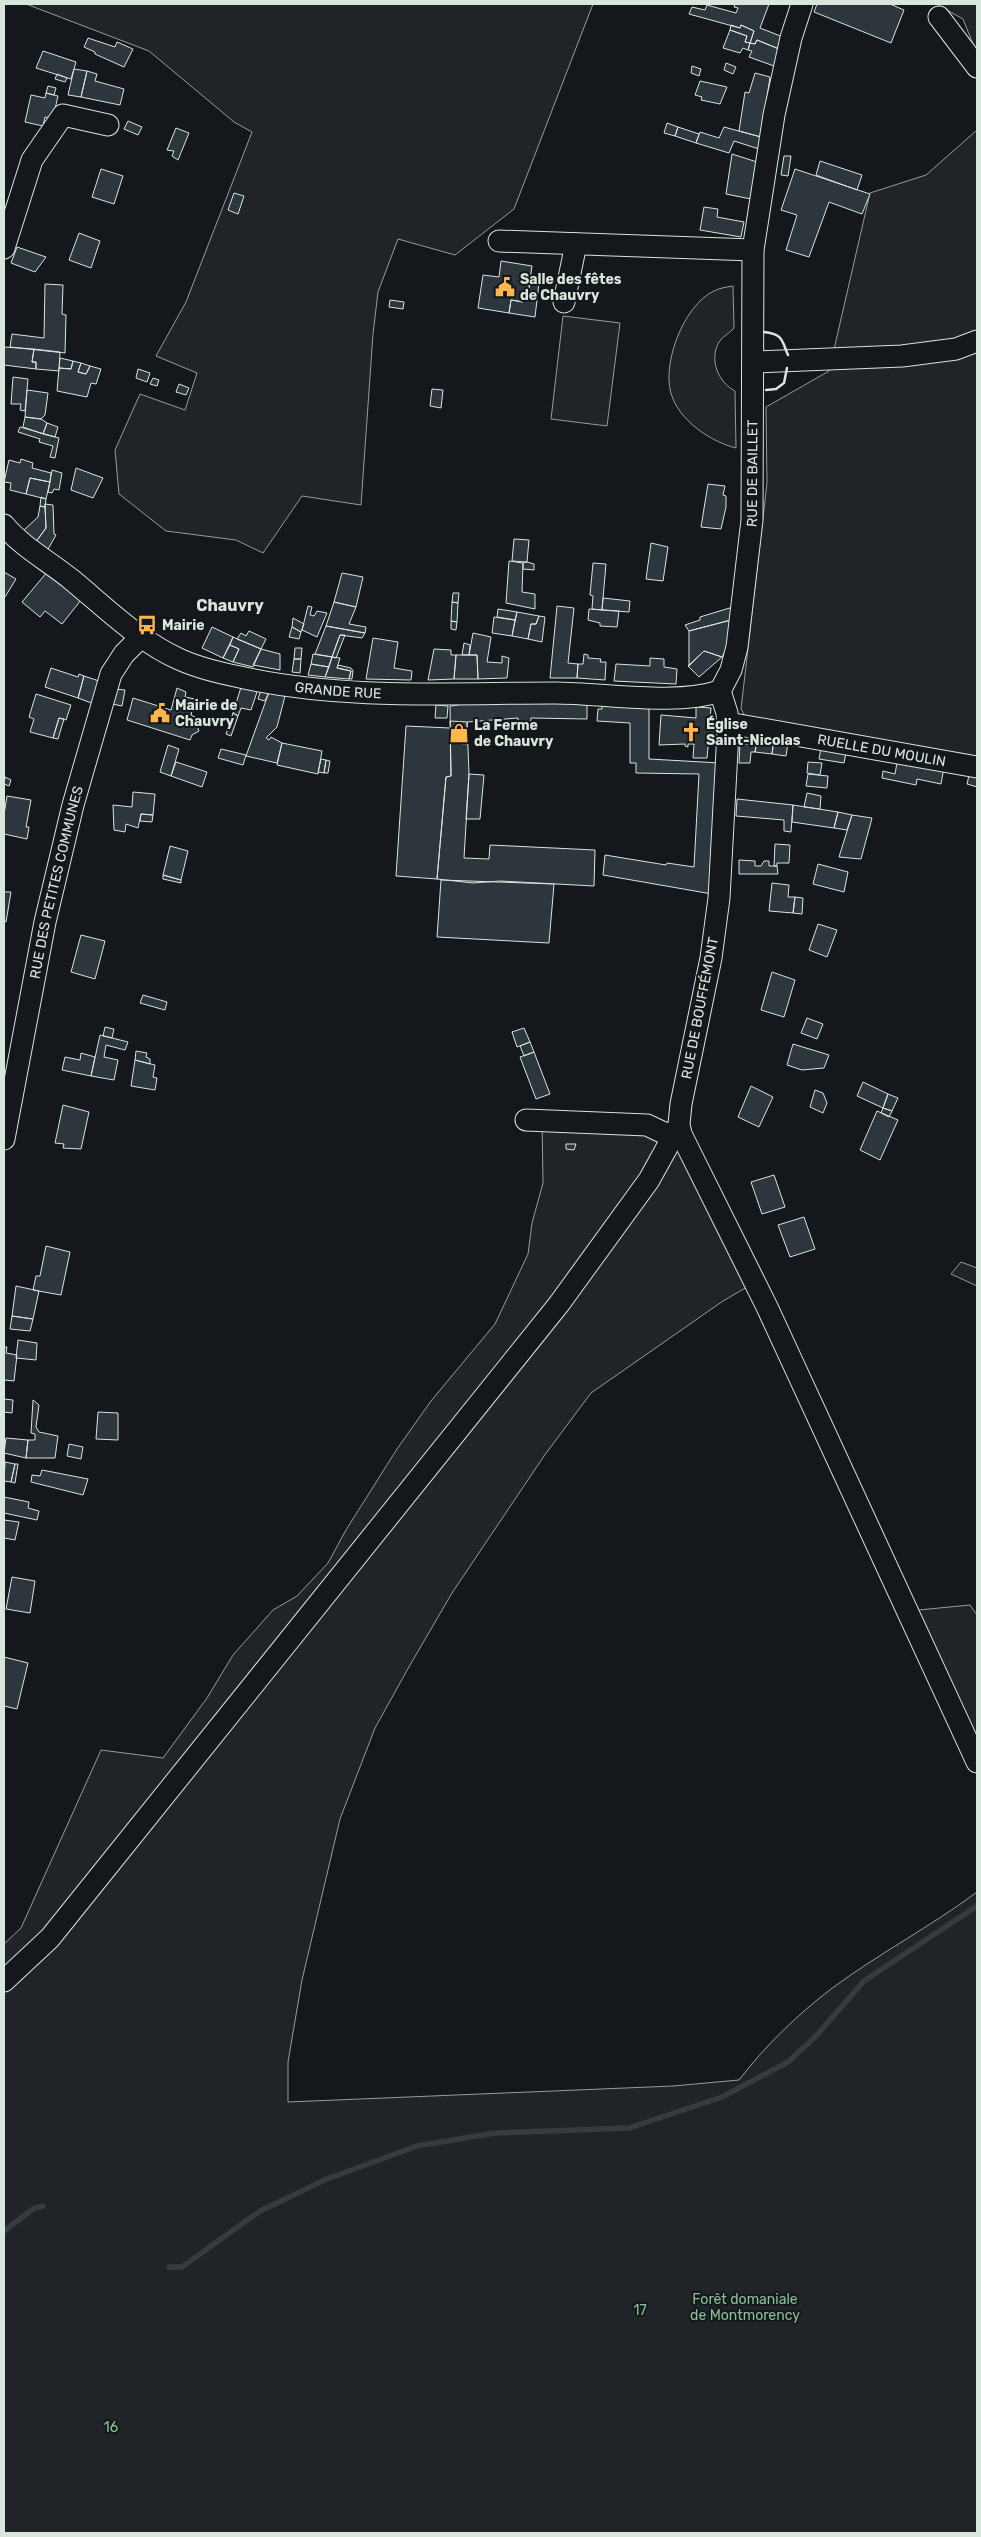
<svg xmlns="http://www.w3.org/2000/svg" width="981" height="2537" font-family="Rubik,sans-serif">
<style>
.green{fill:#202428;stroke:#939e99}
.lines{fill:none;stroke-linecap:round;stroke-linejoin:round}
.stream{stroke:#363b3e;stroke-width:5.5}
.building{fill:#2c363c;stroke:#d8e6dc}
.minor-casing{stroke:#d8e6dc;stroke-width:23}
.minor{stroke:#14181c;stroke-width:21}
.wall{stroke:#d8e6dc;stroke-width:2.5}
.labels{text-anchor:middle;dominant-baseline:central;stroke-width:4;stroke-linejoin:round;paint-order:stroke}
.poi-label{font-size:14px;font-weight:bold;fill:#d8e6dc;stroke:#14181c;text-anchor:start}
.street-label{font-size:14px;fill:#d8e6dc;stroke:#14181c}
.park-label{font-size:14px;fill:#8ac095;stroke:#14181c}
.quarter-label{font-size:16px;font-weight:bold;fill:#d8e6dc;stroke:#14181c}
</style>
<rect width="100%" height="100%" fill="#14181c"/>
<path class="green" d="M26,4H593L514,209L455,255L398,239L378,292L373,334L361,505L302,496L263,553L236,540L166,531L119,494L115,450L140,394L185,410L197,373L156,356L186,302L252,132L234,122L149,51Z
M936,4H977V54L963,19Z
M977,130V767L752,728L741,709L767,483L766,407L829,371L870,193L926,175Z
M733,286L734,328C730,333 723,336 719,342C709,360 718,382 735,391L736,448C712,442 683,423 673,399C659,369 683,305 714,291C720,288 726,287 733,286Z
M563,316L620,323L607,426L551,419Z
M542,1120L677,1131L754,1283L723,1301L591,1393L544,1456L452,1593L410,1665L375,1728L340,1819L302,1980L288,2062V2102L673,2086L739,2080C765,2046 797,2015 831,1989C878,1954 930,1927 977,1892V2533H4V1944L21,1928L101,1750L163,1758L207,1698L233,1655L273,1610L297,1596L328,1563L346,1530L397,1449L431,1401L495,1324L528,1254L532,1223L543,1183Z
M961,1262L977,1268V1286L951,1274Z
M970,1605L977,1615V1762L908,1611Z"/>
<g class="lines">
<path class="stream" d="M4,2231L33,2209L43,2206
M169,2267H182L260,2211L327,2179L417,2146L495,2133L629,2128L722,2097L788,2062L816,2036L864,1981L977,1906"/>
</g>
<path class="building" d="M735,4H769L760,28L783,37L779,49L757,40L755,44L750,43L754,31L741,25L740,28L689,14L692,7L705,10L707,5L736,13L738,8L734,7Z
M817,4H890L904,10L891,43L814,12Z
M731,25L740,28L741,25L754,31L750,43L745,42L747,36L730,30Z
M730,30L747,36L745,42L750,43L748,50L743,48L740,53L723,48Z
M88,38L115,47L117,42L133,49L124,67L95,54V52L84,47Z
M757,40L779,49L774,66L749,57L752,51L748,50L750,43L755,44Z
M43,51L76,62L71,79L36,68Z
M726,63L736,67L733,74L724,70Z
M692,66L701,69L699,76L691,73Z
M74,69L87,71L81,97L68,95Z
M87,71L97,74L95,81L124,89L120,105L81,97Z
M755,73L770,77L761,137L739,131L745,92L749,93Z
M57,74L67,78L65,82L55,79Z
M700,81L727,87L720,104L701,100L702,97L695,95Z
M48,86L56,88L54,95L46,93Z
M46,93L58,96L53,118L45,117L43,126L25,122L31,95L45,98Z
M128,121L142,127L138,135L124,129Z
M667,123L678,127L675,136L664,133Z
M678,127L699,134L696,143L675,136Z
M724,127L761,137L759,149L734,141L729,153L696,143L700,132L719,138Z
M176,128L189,133L178,160L172,156L174,151L167,150Z
M732,154L757,162L751,199L726,194Z
M784,156H791L788,176L781,175Z
M820,161L862,175L857,190L816,175Z
M101,169L123,176L114,204L92,197Z
M795,169L870,194L862,214L829,202L809,257L786,250L797,215L781,210Z
M234,193L244,196L238,214L228,210Z
M704,207L718,209L717,217L744,222L741,237L700,230Z
M79,233L100,241L91,268L69,260Z
M17,247L46,257L35,272L11,263Z
M501,261L532,266L528,294L524,293L523,302L511,300L509,313L478,308L483,275L499,277Z
M530,282L539,283L535,317L509,313L511,300L523,302L524,293L528,294Z
M45,284L63,285L62,314L66,315L65,353L10,347L12,334L44,338Z
M390,300L404,302L403,309L389,307Z
M4,347L34,349L32,362H36V369L4,365Z
M34,349L60,352L59,371L36,369V362H32Z
M60,358L73,361L71,369L59,368Z
M73,361L81,363L78,372L86,374L90,366L101,369L96,384L91,383L87,397L57,391L59,368L71,369Z
M81,363L90,366L86,374L78,372Z
M138,369L150,373L147,382L136,378Z
M13,377L28,379L25,411L20,410L21,404H11Z
M153,378L159,380L157,386L150,384Z
M179,384L189,388L186,395L176,392Z
M432,389L443,390L441,408L430,406Z
M27,390L48,393L45,415L41,419L25,417Z
M25,417L41,419L47,423L43,434L23,427Z
M47,423L58,427L55,437L43,434Z
M20,427L59,438L55,458L50,457L53,446L39,442L40,439L18,432Z
M21,459L33,463L32,468L51,473L50,482L30,478L26,494L10,490L11,483L4,482L9,460L20,463Z
M76,468L103,478L93,498L71,490Z
M52,470L62,473L59,490L54,489L52,493L48,492Z
M30,478L50,482L46,499L26,494Z
M708,484L725,486L723,495L726,496V507L721,529L701,527Z
M41,497L46,499L45,507L40,506Z
M45,504L53,505L54,534L56,535L47,551L35,543L46,528Z
M40,506L45,507L46,528L35,543L22,532L38,517Z
M514,539L529,540L527,562L512,561Z
M651,543L668,547L663,581L646,579Z
M509,561L523,563L522,592L535,594V609L506,603Z
M527,562L534,564V570L523,569V563Z
M593,563L606,564L602,610L592,609L593,596L590,595Z
M48,571L81,600L62,624L45,611L40,617L22,602Z
M4,572L16,579L5,597L4,596Z
M342,573L363,577L356,607L334,602Z
M453,593H459L458,603L452,602Z
M603,598L630,601L629,612L602,610Z
M334,602L356,607L349,624L366,627L365,633L326,626Z
M452,602L458,603L457,622L451,621Z
M308,606L312,607L310,615L314,616L317,611L327,613L317,637L302,630Z
M557,606L574,608L568,663L578,664L577,678H550Z
M733,607L731,620L689,631L685,625L700,620V617Z
M498,609L517,612L515,620L497,617Z
M589,609L619,611L617,627L600,626V623L588,620Z
M517,612L539,616L536,624H531L528,639L512,636Z
M539,616L545,617L542,642L528,639L531,624H536Z
M494,617L515,620L512,636L492,633Z
M293,618L304,624L301,632L292,627Z
M731,620L726,650L722,657L704,651L689,666V631Z
M451,621L457,622L456,630L451,629Z
M326,626L365,633L362,638L340,635L332,657L315,654Z
M212,627L233,637L223,658L202,648Z
M292,627L301,632L299,639L289,637Z
M249,631L266,639L261,649L237,639L241,633L246,636Z
M473,633L491,637L487,662L502,663V656L509,658L507,678L478,679L477,655H469Z
M340,635H345L336,658L332,657Z
M233,637L261,649L253,667L233,662L239,649L230,645Z
M373,638L398,642L394,668L412,671L411,680L366,679Z
M464,643L470,645L469,655H462Z
M230,645L239,649L233,662L223,658Z
M295,648H302L301,659H294Z
M261,649L280,654V670L253,665Z
M434,649L451,650V655H456L454,679L428,680Z
M704,651L722,657L699,677L688,666Z
M313,654L332,657L329,667L311,664Z
M584,654L588,655V658L601,659L600,662H606L605,680L577,678L578,664H583Z
M456,655H477L478,679H454Z
M332,657L340,658L337,668L351,671L349,679L325,677Z
M650,658L664,659V667L677,669L676,684L614,681L616,664L650,666Z
M294,659H301L300,673L292,672Z
M311,664L329,667L325,677L308,675Z
M338,665L351,668L353,671L352,679H349L351,671L337,668Z
M51,668L78,677L79,674L84,676L78,698L45,687Z
M84,676L99,681L94,704L78,698Z
M242,684L258,689L251,710L241,708L238,716L233,713Z
M177,688L186,692L185,697L195,699L191,715L197,718L196,723L199,731L192,735L190,740L127,720L133,698L171,710Z
M115,689L125,690L122,706L112,704Z
M261,690L269,692L265,701L258,699Z
M269,692L285,696L277,727L266,738L269,740L271,737L282,743L277,763L246,756Z
M36,694L71,705L66,720L59,718L53,738L30,732L34,719L29,717Z
M497,700L587,701V719L531,718L530,728H518V718L467,722L469,774L464,858L489,859L490,845L595,850L594,886L500,881L473,883L437,879L446,777L451,776L450,706Z
M602,703L649,705V759L720,763L712,894L603,875L605,855L666,865L667,863L694,867L699,774L636,773V763H630V723L597,721L598,709H602Z
M436,705L448,706L447,718H435Z
M696,707L711,708L710,719L719,724L720,741L708,747L707,758H693L694,744H688V747L685,746V744L659,745L661,715L696,718Z
M233,713L238,716L231,736L226,734Z
M59,718L64,719L58,739L53,738Z
M450,721L467,722L468,744L451,743Z
M406,726L450,728L451,776L446,777L437,879L396,876Z
M759,730L775,733L772,754L755,752Z
M775,733L789,736L786,756L772,754Z
M749,738L757,740L755,752H751L750,763H739L740,743L748,744Z
M822,742L847,747L844,763L819,759Z
M282,743L322,751L318,774L277,765Z
M168,745L179,749L171,776L160,772Z
M221,749L246,755L243,765L218,758Z
M898,757L944,767L941,784L917,779L916,785L882,778L883,771L895,774Z
M321,759L326,760L324,773L318,772Z
M326,760L330,761L328,773H324Z
M176,762L207,772L202,787L171,776Z
M808,762L822,763L820,775L807,773Z
M970,771L977,773V787L967,784Z
M469,774L484,775L480,819H466Z
M808,774L828,776L827,788L806,786Z
M5,777L11,780L9,786L4,784Z
M133,792L155,794L153,815L141,814L138,828L126,824L125,832L114,830L113,805L132,807Z
M807,793L821,796L820,809L804,807Z
M7,796L31,800L26,827H29L27,839L4,834V814Z
M737,799L793,805L791,832L784,831V820L736,816Z
M793,805L838,812L834,828L792,822Z
M838,812L852,815L847,830L834,828Z
M141,814L153,815L152,822L140,821Z
M852,815L872,818L861,859L839,857Z
M775,844L790,845L789,863H777V866H774Z
M170,846L188,851L181,880L163,875Z
M739,860L755,861V866H761L764,861H769V866H777L778,874H739Z
M818,864L848,872L844,892L813,884Z
M163,875L181,880V883L163,879Z
M441,880L554,884L549,943L437,937Z
M772,883L789,885L788,897H795L793,913L769,911Z
M4,892H11L6,922L4,921Z
M795,897L803,898L802,914L793,913Z
M818,924L837,930L827,957L809,950Z
M81,935L105,941L95,979L71,972Z
M772,972L795,980L784,1017L761,1010Z
M143,995L167,1002L165,1010L140,1003Z
M807,1018L823,1024L817,1039L801,1033Z
M105,1027L114,1029L112,1038L103,1036Z
M524,1028L530,1042L517,1047L512,1032Z
M100,1035L128,1042L125,1050L106,1045L104,1057L118,1060L114,1080L91,1076Z
M530,1042L534,1052L524,1056L520,1046Z
M793,1044L829,1055L824,1068L802,1070L787,1065Z
M136,1051L147,1053L146,1057L150,1059V1064L135,1060Z
M534,1052L550,1094L536,1099L520,1057Z
M81,1053L95,1057L91,1076L62,1070L65,1057L80,1060Z
M135,1060L155,1065L153,1077L157,1078L155,1090L131,1086Z
M863,1082L888,1094L883,1108L857,1096Z
M751,1086L773,1097L759,1127L738,1117Z
M815,1090L823,1093L827,1103L823,1113L810,1107Z
M888,1094L898,1098L892,1111L883,1108Z
M63,1105L89,1112L81,1149L63,1148L64,1144L55,1143Z
M883,1108L892,1111L889,1117L881,1113Z
M877,1111L898,1120L880,1160L860,1150Z
M566,1144H576L574,1150L566,1149Z
M774,1175L785,1207L762,1214L751,1182Z
M804,1217L815,1249L790,1257L778,1225Z
M46,1246L70,1252L61,1295L33,1290L36,1276H40Z
M16,1286L39,1291L33,1319L12,1316Z
M12,1316L33,1319L30,1331L10,1329Z
M18,1340L37,1343L36,1360L16,1358Z
M4,1347H7L6,1353L17,1355L14,1381L4,1380Z
M4,1399L13,1400L12,1413L4,1412Z
M33,1400L39,1405L36,1427L39,1432L58,1436L55,1458H26L28,1440H35V1434L31,1433Z
M98,1412L118,1413V1440L96,1439Z
M6,1438L28,1440L26,1458L4,1453Z
M69,1444L83,1447L81,1459L67,1456Z
M5,1462L15,1464L11,1482L4,1481Z
M15,1464H18L15,1483L11,1482Z
M42,1470L88,1479L83,1495L31,1482L32,1475L40,1476Z
M4,1497L29,1502L28,1508L39,1511L37,1520L4,1513Z
M4,1520L19,1522L15,1540L4,1538Z
M12,1577L35,1581L30,1613L6,1609Z
M4,1657L28,1663L17,1709L4,1706Z"/>
<g class="lines">
<defs>
<g id="minor">
<path d="M939,17L977,67"/>
<path d="M499,241L753,250"/>
<path d="M4,248L32,160L63,115L108,125"/>
<path d="M564,302L576,244"/>
<path d="M753,362L902,356L956,349L977,341"/>
<path id="s1" d="M4,525C22,547 50,562 72,580C107,609 140,642 181,660C199,668 220,673 240,677C343,700 451,693 555,693C605,693 675,706 720,691"/>
<path d="M720,691L727,713L728,732L719,898L711,958L681,1104L679,1124L681,1134L767,1307L977,1762"/>
<path id="s2" d="M720,691L731,670L737,647L752,520L753,250L774,115L791,38L802,4"/>
<path id="s3" d="M728,723L977,767"/>
<path d="M526,1120L647,1125L664,1133L681,1134"/>
<path id="s4" d="M4,1139L45,922L73,805L111,674L124,654L141,637"/>
<path d="M4,1981L50,1938L559,1304L649,1180L670,1142L681,1134"/>
</g>
</defs>
<use href="#minor" class="minor-casing"/>
<use href="#minor" class="minor"/>
<path class="wall" d="M764,332C784,334 782,342 788,355
M766,390L776,389L784,383L787,368"/>
</g>
<defs>
<symbol id="civic-bare" viewBox="-9 -9 18 18"><path d="M-.6-6.5H3V-4.5H.6V-3L4-1V1h2V6H-6V1h2V-1L-.6-3ZM-1.2 2.5V6h2.4V2.5Z" fill="#ffb74d" stroke="#14181c" stroke-width="2.5" paint-order="stroke"/></symbol>
<symbol id="bus-bare" viewBox="-9 -9 18 18"><path d="M-5-6H5V4H4V6H2V4H-2V6H-4V4H-5ZM-3.5-4V0h7V-4ZM-3.5 1.2v1.5H-2V1.2ZM2 1.2v1.5H3.5V1.2Z" fill="#ffb74d" stroke="#14181c" stroke-width="2.5" paint-order="stroke"/></symbol>
<symbol id="church-bare" viewBox="-9 -9 18 18"><path d="M-1.2-6h2.4v3.5h3.3v2.4h-3.3V6h-2.4V-.1h-3.3v-2.4h3.3Z" fill="#ffb74d" stroke="#14181c" stroke-width="2.5" paint-order="stroke"/></symbol>
<symbol id="shop-bare" viewBox="-9 -9 18 18"><path d="M-5-2.5h2.3a2.7 3.5 0 0 1 5.4 0H5L5.5 6h-11ZM-1.5-2.5h3a1.5 2.3 0 0 0-3 0Z" fill="#ffb74d" stroke="#14181c" stroke-width="2.5" paint-order="stroke"/></symbol>
</defs>
<g fill-rule="evenodd">
<use href="#civic-bare" x="491" y="273" width="28" height="28"/>
<use href="#bus-bare" x="133" y="611" width="28" height="28"/>
<use href="#civic-bare" x="146" y="699" width="28" height="28"/>
<use href="#church-bare" x="677" y="718" width="28" height="28"/>
<use href="#shop-bare" x="445" y="719" width="28" height="28"/>
</g>
<g class="labels">
<g class="poi-label">
<text x="520" y="279">Salle des fêtes<tspan x="520" dy="16">de Chauvry</tspan></text>
<text x="162" y="625">Mairie</text>
<text x="175" y="705">Mairie de<tspan x="175" dy="16">Chauvry</tspan></text>
<text x="706" y="724">Église<tspan x="706" dy="16">Saint-Nicolas</tspan></text>
<text x="474" y="725">La Ferme<tspan x="474" dy="16">de Chauvry</tspan></text>
</g>
<g class="street-label">
<text stroke="none"><textPath href="#s2" startOffset="222">RUE DE BAILLET</textPath></text>
<text stroke="none"><textPath href="#s1" startOffset="384">GRANDE RUE</textPath></text>
<text stroke="none"><textPath href="#s3" startOffset="156">RUELLE DU MOULIN</textPath></text>
<text stroke="none"><textPath href="#s4" startOffset="262">RUE DES PETITES COMMUNES</textPath></text>
<text transform="translate(700 1008) rotate(-79)">RUE DE BOUFFÉMONT</text>
</g>
<g class="park-label">
<text x="745" y="2299">Forêt domaniale<tspan x="745" dy="16">de Montmorency</tspan></text>
<text x="640" y="2310">17</text>
<text x="111" y="2427">16</text>
</g>
<g class="quarter-label">
<text x="230" y="605">Chauvry</text>
</g>
</g>
<rect width="981" height="2537" fill="none" stroke="#d8e6dc" stroke-width="10"/>
</svg>
